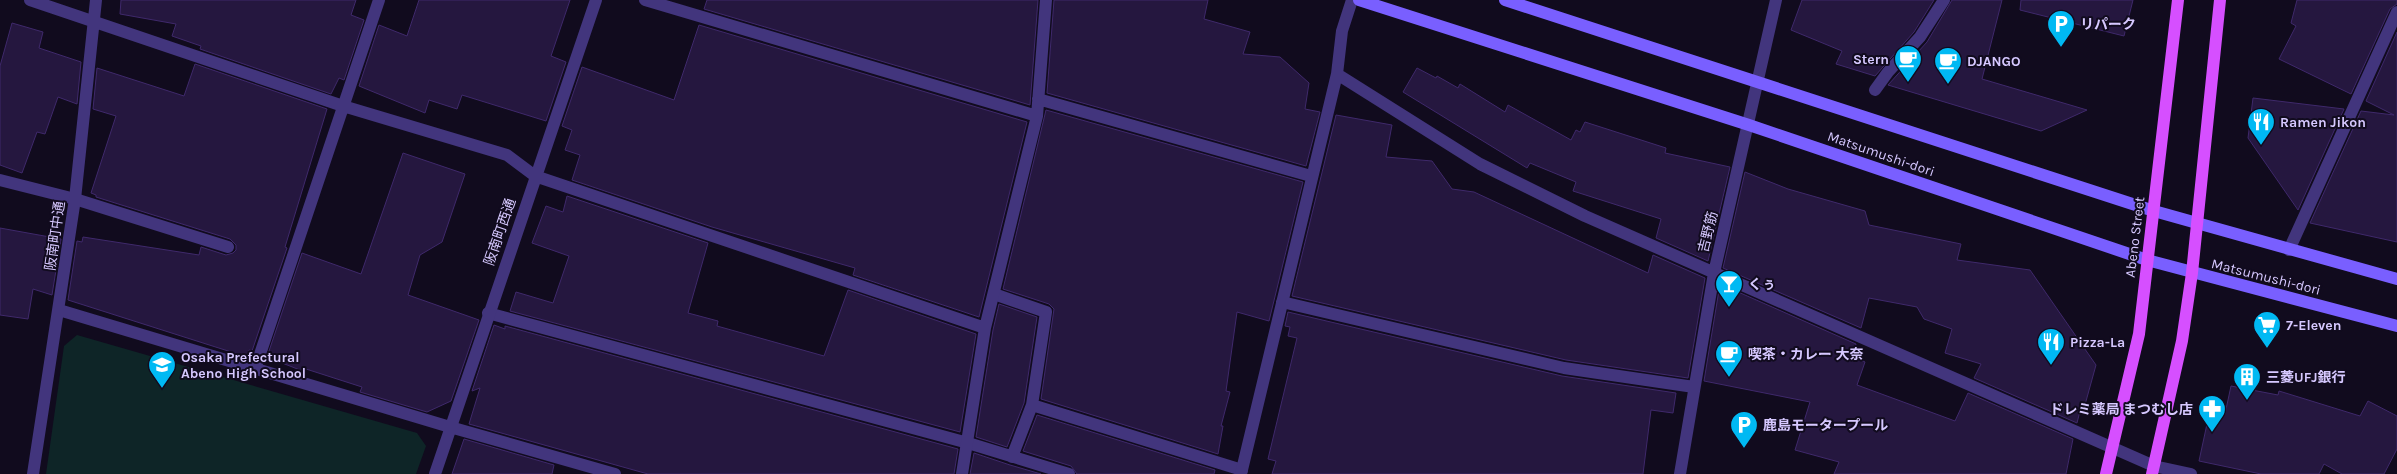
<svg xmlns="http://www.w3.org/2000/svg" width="2397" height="474" font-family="Karla,'Noto Sans JP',sans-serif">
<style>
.green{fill:#0e2527}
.building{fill:#25173f;stroke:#3f296b}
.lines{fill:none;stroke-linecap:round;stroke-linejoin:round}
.lane{stroke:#42357d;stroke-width:12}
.street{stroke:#42357d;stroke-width:12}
.secondary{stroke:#795fff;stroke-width:12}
.primary{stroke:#d64fff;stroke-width:12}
.labels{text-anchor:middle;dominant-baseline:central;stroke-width:4;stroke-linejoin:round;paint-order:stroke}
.poi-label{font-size:14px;font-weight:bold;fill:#d6c8ff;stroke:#110b1e;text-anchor:start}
.street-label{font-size:14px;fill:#d6c8ff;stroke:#110b1e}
</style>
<rect width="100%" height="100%" fill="#110b1e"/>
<path class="green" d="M77,335L417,433L426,446L416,474H46L64,346Z"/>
<path class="building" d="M121,0H356L351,15L364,20L344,80L339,78L331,94L200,49L201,46L172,36L176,24L120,14Z
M419,0H570L551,56L566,62L546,121L462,95L457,109L429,100L425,113L359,86L379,25L407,36Z
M707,0H1038L1030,105L704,9Z
M1054,0H1208L1204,19L1250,32L1243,54L1280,57L1309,83L1305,109L1320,112L1306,166L1047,93Z
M1802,0H1934L1914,32L1875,76L1836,64L1842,51L1791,30Z
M1952,0H2002L1982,79L2087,110L2041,131L1888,85L1927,42Z
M2021,0H2133L2124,36L2020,10Z
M2297,0H2397V4L2390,9L2351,94L2279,59L2296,26L2291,23Z
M12,23L43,32L39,48L81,62L77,104L58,97L45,134L37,132L22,173L0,165V66Z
M699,25L1027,122L979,317L853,275L855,268L712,227L572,180L580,155L565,150L572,130L562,126L582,67L674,100Z
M2397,32V242L2310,223L2361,111L2394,115L2366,101Z
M195,64L327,109L285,247L287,248L252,351L249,350L247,357L68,300L77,241L82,242L83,237L199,255L201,247L226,255L233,253L236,250V245L230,239L96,197V195L91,193L116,116L93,109L97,68L184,96Z
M1417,68L1436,78L1437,76L1458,88L1460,84L1505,112L1508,105L1571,140L1576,130L1580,132L1585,122L1666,148L1665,153L1730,167L1708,261L1656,238L1661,219L1573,191L1576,182L1530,163L1527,168L1403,92Z
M2253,98L2344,109L2298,210L2248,138Z
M1046,110L1303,182L1269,321L1237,312L1226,391L1230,392L1221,426H1223L1218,454L1041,399L1054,309L1049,304L1003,289Z
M1336,115L1392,125L1386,157L1432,161L1452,189L1474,192L1648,273L1653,255L1705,278L1688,378L1566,360L1292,296Z
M403,153L465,174L442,242L420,255L408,295L479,320L451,401L427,412L360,392L362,387L306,369L305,372L267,357L302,253L361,274Z
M1745,172L1788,189L1865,211L1869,225L1961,244L1957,260L2030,270L2096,365L2083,412L2080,411L2077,423L1974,378L1981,364L1945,353L1952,329L1924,319L1917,307L1869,298L1861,328L1723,268Z
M567,196L708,243L688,313L718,321L717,326L824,356L848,290L976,334L960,432L510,311L516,292L553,303L569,256L532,243L546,206L563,212Z
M0,228L61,239L52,295L33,289L28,319L0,315Z
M1720,284L1856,344L1853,356L1865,362L1857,385L1955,421L1968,393L2073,439L2066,474H1834L1839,462L1795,450L1810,402L1704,381Z
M999,304L1037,317L1024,403L1007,447L976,437L993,330Z
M1288,312L1562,376L1676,393L1673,413L1651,410L1643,474H1272L1276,461L1268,459L1297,338L1288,336L1290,327L1285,326Z
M494,325L505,329V326L958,449L954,474H648L469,424L480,388L472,391Z
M2231,386L2278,395L2279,391L2360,416L2368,401L2397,416V449L2384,474H2342L2324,464L2319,474H2261L2199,461L2210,410L2225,414Z
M1037,415L1215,470L1214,474H1077L1071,466L1023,451Z
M464,439L554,465L552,474H452Z
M974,453L1010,465L1041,474H970Z"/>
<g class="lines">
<path class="lane" d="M1875,90L1888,72L1920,37L1944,0
M0,180L75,199L228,247
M994,294L1046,312L1032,405L1012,457
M488,313L968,443L1069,474
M1032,405L1242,470"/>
<path class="street" d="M30,0L343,106L507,155L535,176L985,328
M645,0L1037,116
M1337,74L1480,164L1585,216L2154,466L2191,474
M1038,99L1311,176
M2289,250L2397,12
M1282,302L1564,368L1694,387
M59,310L450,427L615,474
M255,369L379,0
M33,474L75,199L96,0
M435,474L596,0
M962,474L985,328L1037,116L1046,0
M1241,474L1337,74L1342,31L1352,0
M1680,474L1714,273L1776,0"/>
<path class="secondary" d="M1359,0L1749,125L2147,260L2397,326
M1505,0L2154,211L2397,279"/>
<path class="primary" d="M2106,474L2139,334L2178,0
M2152,474L2182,341L2192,273L2220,0"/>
</g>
<defs>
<symbol id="parking-pin" viewBox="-11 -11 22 30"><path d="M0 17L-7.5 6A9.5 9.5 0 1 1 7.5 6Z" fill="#00b9f3" stroke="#110b1e"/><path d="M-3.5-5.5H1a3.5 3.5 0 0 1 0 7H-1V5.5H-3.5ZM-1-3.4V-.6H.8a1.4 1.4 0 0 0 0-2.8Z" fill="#fff"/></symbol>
<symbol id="cafe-pin" viewBox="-11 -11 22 30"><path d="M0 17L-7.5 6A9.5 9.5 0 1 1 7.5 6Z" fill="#00b9f3" stroke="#110b1e"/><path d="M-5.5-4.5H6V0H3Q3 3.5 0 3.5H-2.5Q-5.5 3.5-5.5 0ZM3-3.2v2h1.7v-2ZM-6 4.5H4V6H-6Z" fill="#fff"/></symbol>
<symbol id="restaurant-pin" viewBox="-11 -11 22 30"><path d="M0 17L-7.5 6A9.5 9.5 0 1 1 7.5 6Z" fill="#00b9f3" stroke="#110b1e"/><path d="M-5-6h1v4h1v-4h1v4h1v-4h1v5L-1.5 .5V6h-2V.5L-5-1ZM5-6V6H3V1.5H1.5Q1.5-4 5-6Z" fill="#fff"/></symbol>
<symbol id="bar-pin" viewBox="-11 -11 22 30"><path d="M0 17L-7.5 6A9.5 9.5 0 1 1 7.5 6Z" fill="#00b9f3" stroke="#110b1e"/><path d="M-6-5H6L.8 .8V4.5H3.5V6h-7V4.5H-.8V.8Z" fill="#fff"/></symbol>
<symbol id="supermarket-pin" viewBox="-11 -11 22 30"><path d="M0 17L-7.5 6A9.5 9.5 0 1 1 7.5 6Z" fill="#00b9f3" stroke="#110b1e"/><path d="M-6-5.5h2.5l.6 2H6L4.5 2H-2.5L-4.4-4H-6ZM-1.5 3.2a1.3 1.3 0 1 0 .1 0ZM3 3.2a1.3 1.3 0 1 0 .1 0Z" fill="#fff"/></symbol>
<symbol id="school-pin" viewBox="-11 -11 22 30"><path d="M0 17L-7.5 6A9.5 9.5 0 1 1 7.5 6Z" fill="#00b9f3" stroke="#110b1e"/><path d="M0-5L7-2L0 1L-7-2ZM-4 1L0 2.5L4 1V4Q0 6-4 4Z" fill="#fff"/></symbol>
<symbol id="building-pin" viewBox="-11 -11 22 30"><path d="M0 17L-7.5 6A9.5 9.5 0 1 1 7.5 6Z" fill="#00b9f3" stroke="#110b1e"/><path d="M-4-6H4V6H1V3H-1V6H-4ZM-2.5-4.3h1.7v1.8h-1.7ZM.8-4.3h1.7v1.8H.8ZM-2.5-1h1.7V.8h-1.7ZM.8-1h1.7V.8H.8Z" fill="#fff"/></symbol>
<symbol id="pharmacy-pin" viewBox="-11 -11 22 30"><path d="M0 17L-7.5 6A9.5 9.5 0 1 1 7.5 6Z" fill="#00b9f3" stroke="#110b1e"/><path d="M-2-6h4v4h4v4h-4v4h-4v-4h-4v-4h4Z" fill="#fff"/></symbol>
</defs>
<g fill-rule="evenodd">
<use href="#parking-pin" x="2045" y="8" width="32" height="43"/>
<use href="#cafe-pin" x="1892" y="43" width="32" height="43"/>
<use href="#cafe-pin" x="1932" y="45" width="32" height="43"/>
<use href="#restaurant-pin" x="2245" y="106" width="32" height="43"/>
<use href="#bar-pin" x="1713" y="268" width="32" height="43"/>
<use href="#supermarket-pin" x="2251" y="309" width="32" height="43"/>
<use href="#restaurant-pin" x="2035" y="326" width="32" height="43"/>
<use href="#cafe-pin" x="1713" y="338" width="32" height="43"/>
<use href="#school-pin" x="146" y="349" width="32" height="43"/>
<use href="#building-pin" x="2231" y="361" width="32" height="43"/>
<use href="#pharmacy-pin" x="2196" y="393" width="32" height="43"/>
<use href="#parking-pin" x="1728" y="409" width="32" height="43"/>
</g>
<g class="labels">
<g class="poi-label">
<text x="2080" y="24">リパーク</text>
<text x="1889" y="59" text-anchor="end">Stern</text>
<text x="1967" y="61">DJANGO</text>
<text x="2280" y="122">Ramen Jikon</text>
<text x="1748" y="284">くぅ</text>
<text x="2286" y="325">7-Eleven</text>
<text x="2070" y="342">Pizza-La</text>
<text x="1748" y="354">喫茶・カレー 大奈</text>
<text x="181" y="357">Osaka Prefectural<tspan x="181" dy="16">Abeno High School</tspan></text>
<text x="2266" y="377">三菱UFJ銀行</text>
<text x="2193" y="409" text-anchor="end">ドレミ薬局 まつむし店</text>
<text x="1763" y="425">鹿島モータープール</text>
</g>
<g class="street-label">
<text transform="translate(1881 154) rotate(19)">Matsumushi-dori</text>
<text transform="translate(500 232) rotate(-71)">阪南町西通</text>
<text transform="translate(1708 232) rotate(-76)">吉野筋</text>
<text transform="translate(55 236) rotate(-82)">阪南町中通</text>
<text transform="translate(2135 237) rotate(-83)">Abeno Street</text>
<text transform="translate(2266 277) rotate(14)">Matsumushi-dori</text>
</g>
</g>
</svg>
